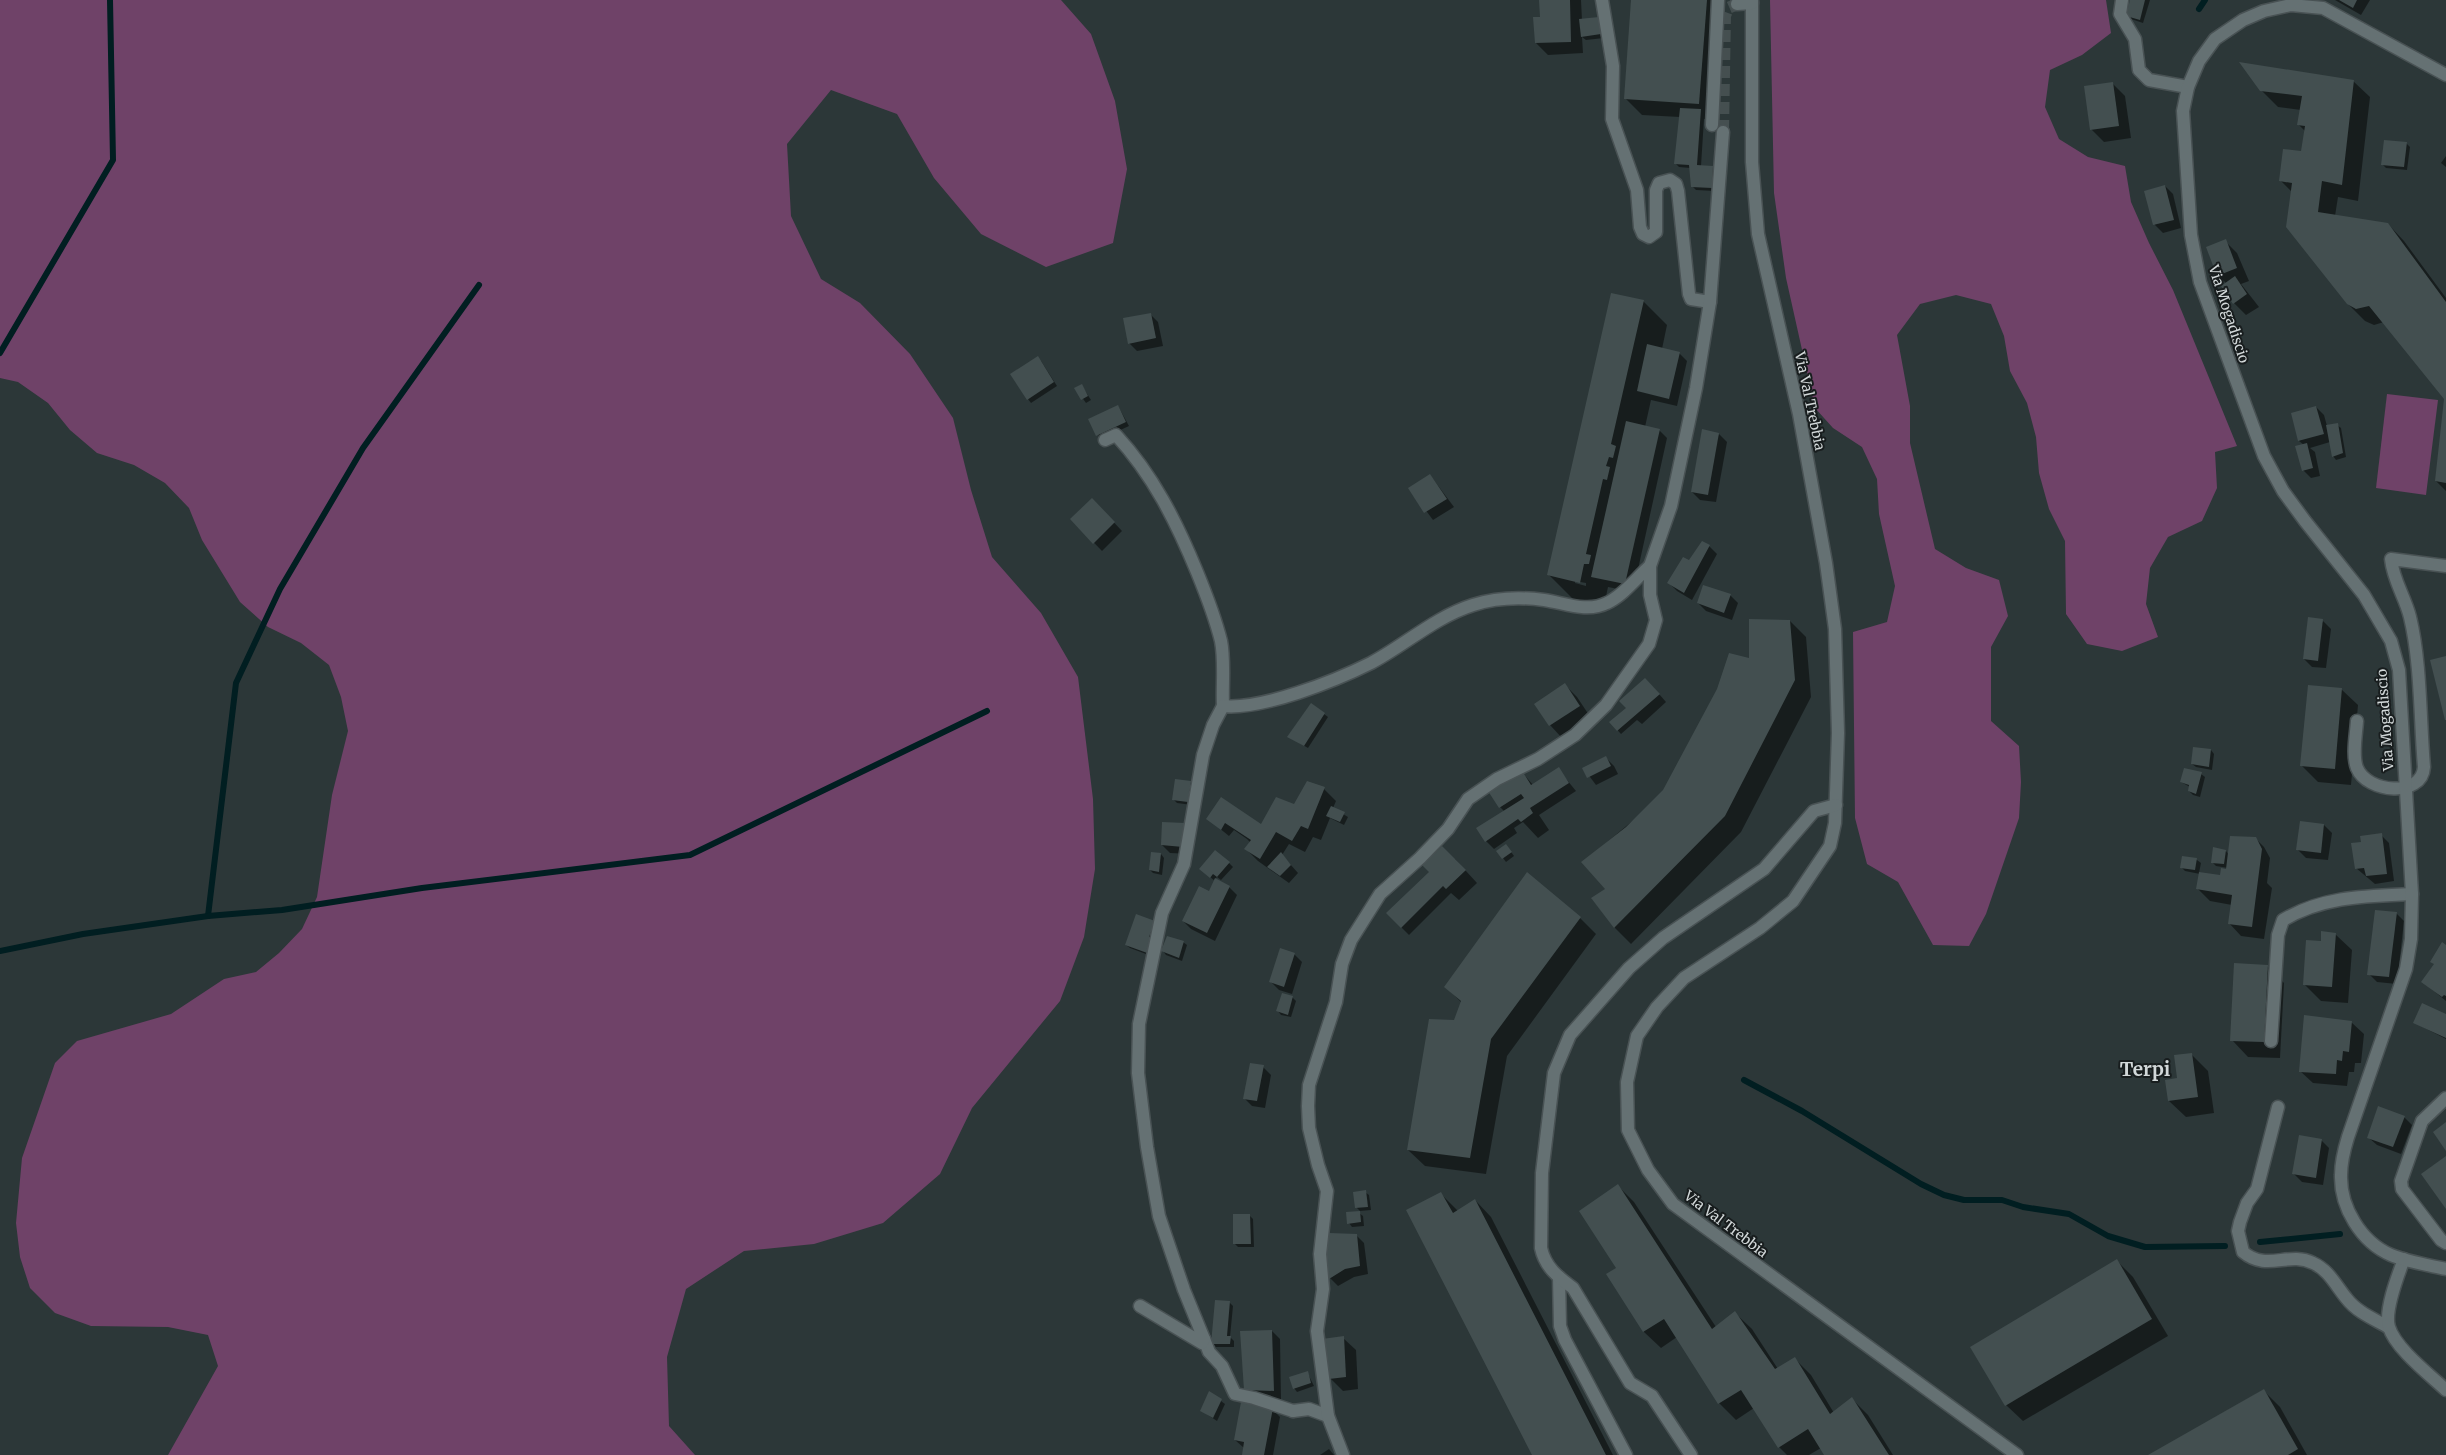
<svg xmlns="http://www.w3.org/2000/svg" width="2446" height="1455" viewBox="0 0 2446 1455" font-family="Merriweather,serif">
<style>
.green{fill:#6f4268}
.shadow{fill:#0007;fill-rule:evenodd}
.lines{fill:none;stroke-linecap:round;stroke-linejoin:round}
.stream{stroke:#011e21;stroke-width:6}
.building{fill:#434f50}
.minor-tunnel{stroke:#454f50;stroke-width:12;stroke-dasharray:12 6;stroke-linecap:butt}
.pedestrian-casing{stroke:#495254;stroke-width:15}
.minor-casing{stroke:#495254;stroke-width:15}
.tertiary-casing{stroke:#495254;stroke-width:15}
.pedestrian{stroke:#657173;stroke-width:12}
.minor{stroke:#657173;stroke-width:12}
.tertiary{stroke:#657173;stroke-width:12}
.labels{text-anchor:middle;stroke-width:4;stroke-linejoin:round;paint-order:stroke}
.street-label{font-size:14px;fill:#d2d8d9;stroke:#181d1e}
.district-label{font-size:19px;font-weight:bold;fill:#d2d8d9;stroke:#181d1e}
</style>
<rect width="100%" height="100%" fill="#2c3738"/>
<g class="green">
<path d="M0 0H1061L1091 34 1115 101 1127 169 1113 243 1046 267 981 234 934 178 897 114 831 90 787 144 791 216 821 279 860 303 910 354 953 418 971 490 992 557 1041 613 1078 677 1093 799 1095 869 1084 937 1060 1001 972 1108 940 1174 883 1223 814 1244 744 1251 686 1289 667 1357 669 1426 695 1455H168L218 1366 208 1335 168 1327 91 1326 55 1313 30 1288 20 1257 16 1223 22 1158 55 1063 77 1041 171 1014 224 979 256 972 279 953 302 929 317 897 332 795 348 731 341 697 329 665 301 643 268 627 240 602 202 540 189 508 165 483 134 465 97 453 70 430 48 403 18 382 0 378Z"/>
<path d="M1770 0H2106L2111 33 2082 55 2050 70 2045 107 2059 139 2088 157 2125 166 2131 202 2149 243 2173 290 2237 446 2215 452 2217 488 2202 521 2168 537 2150 568 2146 604 2158 637 2122 651 2087 644 2066 614 2065 541 2049 509 2039 473 2036 437 2027 403 2010 371 2004 336 1991 304 1956 295 1920 304 1897 335 1910 406V443L1935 549 1966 568 1999 580 2008 616 1991 647V721L2019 746 2021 782 2019 818 1986 914 1969 946 1933 945 1898 882 1867 864 1855 818 1853 632 1887 622 1895 586 1879 514 1877 479 1862 447 1833 428 1815 408 1786 278 1774 193Z"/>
<path d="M2387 394 2438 400 2426 495 2376 488Z"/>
</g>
<g class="shadow">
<path d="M1541 0H1581L1582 20 1598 18 1604 38 1586 40 1582 37 1583 53 1548 55 1536 43 1541 18Z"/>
<path d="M1632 0H1723L1715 120 1704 119 1701 166 1712 167 1716 171 1715 191 1696 190 1692 186 1690 168 1679 167 1675 163 1680 117 1642 115 1625 98Z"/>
<path d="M2131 0H2150L2143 23 2131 19 2127 16Z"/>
<path d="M2335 0H2370L2361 15Z"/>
<path d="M2353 81 2370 97 2358 201 2338 197 2335 216 2388 224 2404 241 2446 298V491L2436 481 2446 398 2384 322 2374 325 2365 321 2348 304 2292 192 2281 181 2303 152 2305 131 2299 125 2301 110 2278 107 2261 90Z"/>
<path d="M2113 84 2125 96 2131 138 2104 142 2091 129Z"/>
<path d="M2406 143 2410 147 2407 170 2386 168 2382 164Z"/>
<path d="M2446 156V167L2441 163Z"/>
<path d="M2165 186 2173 194 2181 228 2163 233 2155 225Z"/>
<path d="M2225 241 2237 253 2249 281 2241 284 2259 307 2246 315 2234 303 2226 283 2219 276 2208 247Z"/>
<path d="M1643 301 1667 325 1662 349 1679 353 1687 361 1677 406 1651 400 1645 427 1659 430 1667 438 1633 592 1608 587 1604 606 1573 599 1549 575ZM1575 581 1586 583V586L1575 583Z"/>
<path d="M1150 314 1158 322 1163 346 1137 351 1129 343Z"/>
<path d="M1041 361 1057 386 1031 403 1028 399Z"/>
<path d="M1082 386 1091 400 1086 403 1076 389Z"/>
<path d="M1118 406 1129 426 1101 439 1089 419Z"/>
<path d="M2316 407 2324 415 2327 426 2337 425 2341 428 2346 457 2336 460 2333 456 2330 442 2310 448 2315 452 2320 476 2311 478 2303 470 2304 445 2299 441Z"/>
<path d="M1719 434 1727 442 1716 502 1700 500 1692 492Z"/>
<path d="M1430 475 1454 507 1433 520 1410 489Z"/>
<path d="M1092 499 1122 531 1102 551 1071 519Z"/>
<path d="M1709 546 1717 554 1692 600 1677 591 1669 583 1689 562Z"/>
<path d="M1730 595 1738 603 1732 620 1706 611 1698 603Z"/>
<path d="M1790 621 1806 637 1811 697 1741 832 1631 944 1615 928 1592 899 1606 889 1583 862 1654 803 1664 791 1750 660Z"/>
<path d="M2323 621 2331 629 2326 668 2312 667 2304 659Z"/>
<path d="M1565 685 1577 697 1591 718 1562 738 1550 725 1536 704Z"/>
<path d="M1653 687 1666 702 1642 724 1637 720 1621 734 1611 723Z"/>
<path d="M2341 689 2358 705 2351 785 2318 782 2302 766Z"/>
<path d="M1324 714 1328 717 1308 748 1289 737Z"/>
<path d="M2211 750 2214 754 2212 770 2196 767 2192 764Z"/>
<path d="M1606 758 1614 766 1618 774 1596 785 1584 769Z"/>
<path d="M1558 769 1576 791 1539 815 1549 830 1538 838 1523 822 1514 828 1517 833 1494 849 1486 841 1504 811 1500 807 1521 771 1533 785Z"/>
<path d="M2201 774 2205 777 2200 797 2193 795 2189 791 2190 787 2181 782Z"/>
<path d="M1191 782 1194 786 1192 805 1177 803 1173 799Z"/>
<path d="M1324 789 1336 801 1333 808 1348 817 1344 825 1330 818 1321 840 1313 837 1305 852 1289 844 1282 855 1298 873 1289 883 1258 861 1246 849 1250 842 1247 839 1234 830 1229 836 1208 819 1262 826Z"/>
<path d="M1163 823 1191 854 1170 853 1162 845Z"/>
<path d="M2324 825 2332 833 2328 860 2306 858 2298 850Z"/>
<path d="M2381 835 2389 843 2394 881 2375 884 2356 868 2362 843Z"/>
<path d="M2256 839 2264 847 2270 858 2267 883 2272 888 2264 939 2241 936 2229 923 2232 905 2210 901 2198 889 2200 874 2185 871 2181 867 2183 857 2197 860 2201 863 2199 873 2221 876 2228 868 2216 866 2212 862 2226 851 2229 855Z"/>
<path d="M1509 849 1514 856 1506 862 1503 858Z"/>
<path d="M1161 854 1164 858 1162 875 1153 873 1150 870Z"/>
<path d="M1455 859 1477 883 1459 900 1451 893 1409 935 1387 913Z"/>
<path d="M1229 863 1233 867 1221 880 1217 877 1214 880 1229 887 1237 895 1215 941 1191 929 1183 921 1210 893 1215 881 1204 872Z"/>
<path d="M2396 913 2404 921 2397 984 2377 982 2369 974Z"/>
<path d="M1580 918 1596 934 1507 1056 1486 1174 1425 1166 1408 1150 1462 1003 1446 987Z"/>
<path d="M1155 923 1154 957 1130 948 1126 945Z"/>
<path d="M2335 934 2352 950 2348 1003 2321 1001 2304 984 2322 943Z"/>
<path d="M1183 942 1187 945 1182 961 1166 955 1163 951Z"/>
<path d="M2446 947V1001L2423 982Z"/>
<path d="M1294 954 1302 962 1292 994 1279 990 1271 982Z"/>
<path d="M2267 966 2284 983 2280 1058 2248 1057 2232 1040Z"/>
<path d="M1292 997 1296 1001 1291 1017 1281 1015 1278 1011Z"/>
<path d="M2446 1016V1039L2415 1023Z"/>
<path d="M2351 1022 2364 1034 2361 1063H2355L2354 1072H2349L2347 1086 2313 1083 2300 1071Z"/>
<path d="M2191 1054 2208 1071 2214 1113 2186 1117 2169 1101Z"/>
<path d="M1263 1067 1271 1075 1265 1108 1252 1106 1244 1098Z"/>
<path d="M2404 1117 2412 1125 2401 1154 2377 1145 2369 1138Z"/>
<path d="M2321 1140 2329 1148 2323 1185 2302 1182 2294 1174Z"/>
<path d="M1618 1186 1634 1202 1716 1327 1735 1313 1752 1329 1778 1369 1795 1359 1811 1375 1834 1413 1852 1399 1868 1415 1893 1455H1826L1821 1448 1809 1455H1787L1779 1447 1754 1408 1736 1420 1719 1403 1677 1337 1661 1348 1644 1332 1608 1275 1618 1268Z"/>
<path d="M1365 1192 1369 1195 1371 1210 1360 1211 1357 1208Z"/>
<path d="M1441 1194 1458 1211 1475 1200 1491 1217 1613 1455H1534Z"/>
<path d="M1359 1213 1363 1216 1364 1226 1352 1227 1349 1223Z"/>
<path d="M1249 1215 1253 1219 1254 1247H1238L1234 1243Z"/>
<path d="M1356 1235 1364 1243 1368 1274 1354 1277 1338 1286 1330 1278Z"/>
<path d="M2117 1261 2133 1277 2168 1336 2023 1421 2006 1405Z"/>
<path d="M1229 1302 1233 1306 1230 1337 1234 1341V1347H1216L1212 1343Z"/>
<path d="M1272 1331 1280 1339 1281 1399 1253 1398 1245 1390Z"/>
<path d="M1343 1338 1356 1350 1358 1389 1343 1391 1330 1378Z"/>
<path d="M1307 1372 1314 1386 1297 1392 1294 1388Z"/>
<path d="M2263 1390 2280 1407 2307 1455H2151Z"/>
<path d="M1210 1393 1225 1404 1217 1421 1202 1411Z"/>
<path d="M1272 1409 1280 1417 1273 1455H1243L1244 1448 1235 1440Z"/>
<path d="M1329 1449 1334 1455H1320Z"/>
</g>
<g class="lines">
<g class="stream">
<path d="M2199 9 2205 0"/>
<path d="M0 353 113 160 110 0"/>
<path d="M208 916 236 683 280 589 363 448 479 285"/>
<path d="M0 951 83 934 208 916 282 910 422 888 690 855 987 711"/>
<path d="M1744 1080 1802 1111 1921 1184 1944 1195 1964 1200H2002L2023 1207 2069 1214 2108 1236 2145 1247 2225 1246"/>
<path d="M2260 1242 2340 1234"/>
</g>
</g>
<g class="building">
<path d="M1539 0H1570L1571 42 1535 43 1533 17H1540Z"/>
<path d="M1631 0H1707L1699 104 1624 99Z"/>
<path d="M2130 0H2145L2140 20 2126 16Z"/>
<path d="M2339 0H2357L2353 8Z"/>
<path d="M1599 17 1601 34 1581 37 1579 19Z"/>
<path d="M2239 62 2354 80 2342 185 2322 181 2318 212 2388 223 2446 302V483L2435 481 2444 399 2369 306 2356 309 2347 304 2286 227 2292 183 2279 181 2283 149 2301 151 2305 126 2297 125 2302 96 2260 91Z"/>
<path d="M2113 82 2119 126 2090 130 2084 86Z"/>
<path d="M1680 108 1701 109 1697 165 1713 166 1712 188 1691 187 1689 165 1674 164Z"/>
<path d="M2384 140 2407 142 2404 167 2381 165Z"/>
<path d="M2165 185 2174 220 2153 225 2144 191Z"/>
<path d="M2226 239 2237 268 2217 276 2206 247Z"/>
<path d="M2235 276 2247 294 2233 304 2221 286Z"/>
<path d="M1611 293 1644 300 1611 444 1616 446 1613 458 1609 457 1606 466 1610 467 1607 480 1603 479 1586 554 1591 555 1589 564H1584L1580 583 1547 575Z"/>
<path d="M1151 313 1156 338 1128 344 1123 318Z"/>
<path d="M1647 344 1680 352 1669 399 1637 391Z"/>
<path d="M1038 356 1054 382 1027 400 1010 374Z"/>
<path d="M1082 384 1088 396 1081 400 1074 388Z"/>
<path d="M1118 405 1126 422 1096 436 1088 419Z"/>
<path d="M2316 406 2324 434 2298 441 2291 413Z"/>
<path d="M1626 421 1660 429 1625 584 1591 577Z"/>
<path d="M2338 423 2343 453 2332 457 2326 425Z"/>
<path d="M1702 429 1719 433 1708 495 1691 492Z"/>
<path d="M2307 443 2313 468 2302 471 2295 446Z"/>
<path d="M1430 474 1447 499 1424 513 1408 488Z"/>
<path d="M1092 498 1115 522 1093 544 1070 519Z"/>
<path d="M1702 541 1710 545 1684 593 1667 583 1683 557 1689 560Z"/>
<path d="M1703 585 1731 594 1724 613 1697 603Z"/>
<path d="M2308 617 2323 619 2318 661 2303 659Z"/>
<path d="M1749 619 1790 620 1795 680 1725 816 1614 928 1591 898 1605 889 1581 862 1626 827 1663 790 1717 689 1729 653 1749 658Z"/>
<path d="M2446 656V720H2445L2430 660Z"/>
<path d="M1645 678 1660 694 1617 731 1609 722 1626 708 1619 701Z"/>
<path d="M1565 683 1580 706 1549 726 1534 704Z"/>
<path d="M2308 685 2342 688 2335 769 2300 766Z"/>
<path d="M1311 703 1325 713 1304 746 1287 737Z"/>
<path d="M2193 747 2211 749 2209 767 2191 764Z"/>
<path d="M1606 756 1611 766 1587 778 1582 768Z"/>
<path d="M1559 767 1569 783 1530 808 1533 813 1521 822 1518 819 1485 842 1476 828 1524 798 1521 794 1499 808 1488 791 1521 769 1531 785Z"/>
<path d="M2184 768 2202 772 2196 794 2188 791 2189 785 2180 782Z"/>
<path d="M1175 779 1191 781 1188 802 1172 800Z"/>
<path d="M1307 781 1325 787 1308 829 1301 826 1292 841 1276 832 1260 859 1244 849 1251 840 1225 823 1221 830 1206 819 1221 797 1261 824 1276 797 1294 804Z"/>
<path d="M1331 806 1345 812 1340 822 1326 816Z"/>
<path d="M2300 821 2324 824 2321 853 2296 850Z"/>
<path d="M1162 822 1185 823 1183 847 1161 845Z"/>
<path d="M2382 833 2387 874 2366 876 2364 868 2355 869 2351 843 2361 842 2360 836Z"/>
<path d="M2230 836 2256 837 2262 849 2252 927 2228 924 2232 895 2196 889 2199 872 2220 875 2221 868 2226 869Z"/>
<path d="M1506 844 1512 852 1502 859 1496 851Z"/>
<path d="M1442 846 1466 870 1446 889 1443 886 1401 928 1386 913 1429 872 1422 865Z"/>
<path d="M2213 847 2226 850 2224 864 2211 863Z"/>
<path d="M1215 850 1230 862 1217 877 1213 874 1210 878 1199 869Z"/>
<path d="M1151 852 1161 853 1159 872 1149 870Z"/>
<path d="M1281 852 1291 865 1280 876 1267 867Z"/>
<path d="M2182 856 2197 858 2195 870 2180 868Z"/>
<path d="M1527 872 1581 917 1491 1039 1470 1158 1407 1150 1429 1019 1454 1020 1461 1001 1444 987Z"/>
<path d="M1215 878 1230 886 1207 933 1182 921 1199 886 1209 891Z"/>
<path d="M2375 910 2397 912 2389 977 2367 975Z"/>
<path d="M1136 914 1155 921 1149 937 1155 939 1150 954 1125 945Z"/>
<path d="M2321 931 2336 933 2332 987 2303 985 2306 940 2321 941Z"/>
<path d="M1167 936 1184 941 1179 958 1161 951Z"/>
<path d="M2442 942 2446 945V996L2444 995 2442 997 2421 982 2434 964 2430 962Z"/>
<path d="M1280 948 1295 953 1284 987 1269 982Z"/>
<path d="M2234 963 2268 965 2264 1042 2230 1041Z"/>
<path d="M1282 993 1293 996 1288 1015 1276 1011Z"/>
<path d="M2422 1003 2446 1014V1038L2413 1023Z"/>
<path d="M2304 1015 2352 1021 2349 1052 2343 1051 2342 1061 2337 1060 2336 1074 2299 1072Z"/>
<path d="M2192 1053 2198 1097 2168 1101 2165 1080 2177 1078 2174 1055Z"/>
<path d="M1250 1063 1264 1065 1257 1101 1243 1099Z"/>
<path d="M2378 1106 2405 1116 2393 1147 2367 1138Z"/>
<path d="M2446 1122V1151L2433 1132Z"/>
<path d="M2299 1135 2322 1139 2316 1178 2292 1174Z"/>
<path d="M2446 1156V1209L2421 1174Z"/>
<path d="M1618 1184 1712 1329 1735 1311 1775 1369 1795 1357 1830 1414 1852 1397 1889 1455H1824L1808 1429 1778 1448 1741 1390 1718 1404 1664 1319 1643 1332 1606 1274 1616 1268 1579 1211Z"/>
<path d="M1366 1190 1368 1207 1355 1208 1353 1192Z"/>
<path d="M1441 1192 1453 1213 1475 1199 1606 1455H1532L1406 1210Z"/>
<path d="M1360 1211 1361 1222 1347 1224 1346 1212Z"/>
<path d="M1233 1214H1250L1251 1244H1233Z"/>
<path d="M1329 1233 1357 1234 1360 1266 1345 1269 1329 1279 1325 1253Z"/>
<path d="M2117 1259 2152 1319 2005 1406 1970 1347Z"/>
<path d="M1215 1300 1230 1301 1227 1336H1231L1230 1344H1211Z"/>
<path d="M1272 1330 1274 1391 1244 1390 1240 1331Z"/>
<path d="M1344 1336 1346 1377 1329 1379 1322 1339Z"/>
<path d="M1308 1371 1311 1383 1293 1389 1289 1377Z"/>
<path d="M2264 1389 2298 1449 2288 1455H2148Z"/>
<path d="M1209 1391 1222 1399 1213 1418 1200 1411Z"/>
<path d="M1241 1402 1273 1408 1264 1455H1242L1244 1442 1234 1440Z"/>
</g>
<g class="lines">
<path class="minor-tunnel" d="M1723 132 1725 16 1728 8 1737 4"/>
<g class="pedestrian-casing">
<g id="pedestrian">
<path d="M2122 0 2120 14 2135 39 2139 70 2149 80 2188 87"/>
<path d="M1204 1339 1209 1352 1222 1366 1235 1394 1254 1398 1293 1411"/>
</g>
</g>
<g class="minor-casing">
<g id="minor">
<path d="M1602 0 1613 66 1612 119 1637 190 1640 227 1643 234 1649 237 1656 232V190L1659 183 1670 180 1676 184 1678 191 1689 294 1691 299 1710 302"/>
<path d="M1752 0V162L1758 234 1799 414 1826 563 1835 629 1838 733 1835 823 1830 846 1793 901 1760 928 1684 978 1657 1007 1637 1036 1627 1082 1628 1130 1648 1170 1673 1204 2017 1455"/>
<path d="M1737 4 1752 3"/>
<path d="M1712 125 1718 0"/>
<path d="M1105 440 1116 435C1153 475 1176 521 1197 572 1206 594 1215 617 1221 641 1225 661 1222 685 1223 706"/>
<path d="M2357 721C2356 736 2352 755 2357 768 2367 793 2422 798 2424 767 2420 721 2421 662 2410 617 2405 597 2393 580 2391 559L2446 566"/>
<path d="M2271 1041 2278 935 2283 920C2323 896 2367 896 2412 894"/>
<path d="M2446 1098 2422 1121 2401 1181 2402 1189 2441 1240 2446 1243"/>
<path d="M2278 1107 2257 1189 2247 1203 2240 1222 2238 1231 2243 1252C2267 1272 2288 1251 2313 1263 2329 1270 2336 1286 2347 1299 2357 1312 2374 1319 2388 1327"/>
<path d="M2404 1259C2398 1275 2384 1311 2389 1327 2395 1348 2430 1375 2446 1390"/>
<path d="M1559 1277 1560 1326 1565 1340 1626 1455"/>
<path d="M1140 1306 1202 1343 1204 1339 1184 1290 1159 1216 1147 1147 1138 1073 1139 1024 1162 913 1184 864 1203 755 1213 725 1223 706C1262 710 1335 681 1371 663 1405 645 1435 617 1473 605 1495 598 1521 597 1544 600 1565 603 1587 613 1607 603 1624 595 1636 578 1650 566"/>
<path d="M1293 1411 1309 1409 1328 1416"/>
<path d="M1343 1455 1328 1416 1317 1331 1323 1289 1320 1254 1327 1191 1318 1165 1309 1128 1308 1106 1309 1085 1336 1002 1342 964 1351 940 1380 894 1420 858 1448 829 1468 799 1497 779 1538 759 1575 735 1606 705 1649 644 1656 620 1650 595V566L1671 506 1696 388 1710 302 1723 132"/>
<path d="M1691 1455 1652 1396 1630 1383 1573 1288C1558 1277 1545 1267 1541 1248L1542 1173 1554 1073 1570 1035 1629 968 1663 938 1764 869 1814 811 1836 805"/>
</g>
</g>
<g class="tertiary-casing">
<path id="tertiary" d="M2446 75 2323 8 2291 5 2264 11 2243 20 2215 39 2199 61 2188 87 2183 111 2191 235 2200 282 2264 456 2283 491 2305 521 2364 595 2391 641 2399 670 2412 894 2411 939 2406 969 2348 1137C2344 1150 2341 1162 2341 1175 2340 1207 2361 1242 2391 1255 2408 1262 2428 1265 2446 1269"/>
</g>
<use href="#pedestrian" class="pedestrian"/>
<use href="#minor" class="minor"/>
<use href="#tertiary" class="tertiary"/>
</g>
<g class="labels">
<g class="street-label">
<text transform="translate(2229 314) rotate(72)" y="5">Via Mogadiscio</text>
<text transform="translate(1810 401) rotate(78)" y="5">Via Val Trebbia</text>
<text transform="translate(2385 720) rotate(-94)" y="5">Via Mogadiscio</text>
<text transform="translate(1726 1224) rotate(37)" y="5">Via Val Trebbia</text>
</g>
<g class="district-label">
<text x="2145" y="1076">Terpi</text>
</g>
</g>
</svg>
